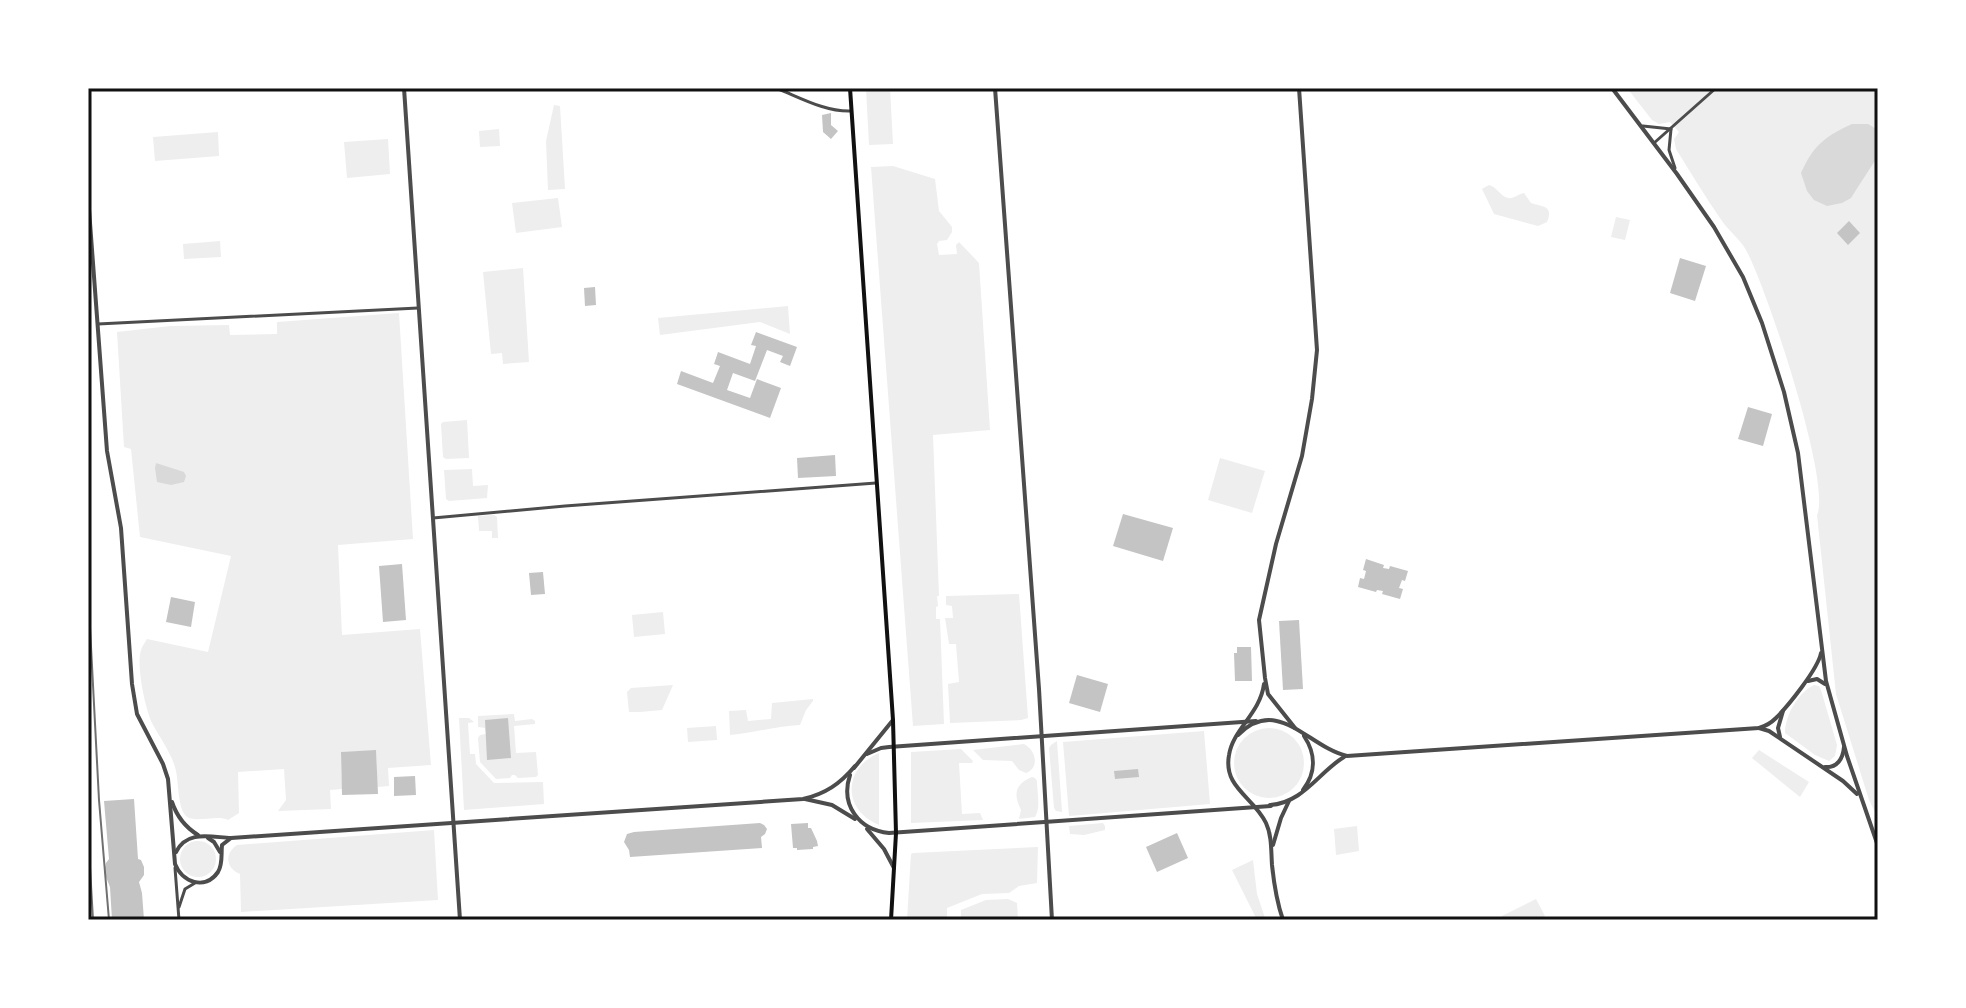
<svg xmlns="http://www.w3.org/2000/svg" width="1966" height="1008" viewBox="0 0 1966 1008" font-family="Manrope,sans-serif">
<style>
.green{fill:#eee}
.water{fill:#d9d9d9}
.building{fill:#c4c4c4}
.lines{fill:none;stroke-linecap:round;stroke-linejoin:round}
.minor{stroke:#4c4c4c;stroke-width:3}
.tertiary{stroke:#4c4c4c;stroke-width:4}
.secondary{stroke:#111;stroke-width:4}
.rail{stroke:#707070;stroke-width:2}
.neatline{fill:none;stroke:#111;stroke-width:3}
</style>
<rect width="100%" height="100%" fill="#fff"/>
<g class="green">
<path d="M866 88H890L893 144 869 145Z"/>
<path d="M1627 88H1878V818L1869 800 1836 694 1817 515C1832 483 1766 286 1746 250 1740 239 1729 231 1722 221 1706 198 1691 173 1676 149L1674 139 1679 132 1670 122 1659 124 1652 120Z"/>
<path d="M554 105 560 106 565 189 548 190 546 141Z"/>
<path d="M499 129 500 146 480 147 479 131Z"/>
<path d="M218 132 219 156 155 161 153 137Z"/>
<path d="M388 139 390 174 347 178 344 142Z"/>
<path d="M893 166 935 179 939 211 952 227V232L947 240 939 241 937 244 939 255 957 254 956 245 959 242 979 263 990 430 933 435 939 596H937L938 606 936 607V619H940L944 724 913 726 871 167Z"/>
<path d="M1489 185C1497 187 1500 196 1508 198 1514 199 1518 194 1524 193L1531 203C1542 207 1554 205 1547 222L1538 226 1494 214 1482 189Z"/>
<path d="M558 198 562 227 516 233 512 203Z"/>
<path d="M1616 217 1630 220 1625 240 1611 237Z"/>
<path d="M220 241 221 257 184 259 183 244Z"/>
<path d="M523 268 529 362 503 364 502 353 491 354 483 272Z"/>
<path d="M788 306 790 334 760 322 660 335 658 318Z"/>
<path d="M399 313 413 539 338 545 342 635 420 629 431 765 388 768 389 786 377 787 376 751 341 752 342 789 330 790 331 809 278 811 286 800 284 769 238 772 239 813 228 820C217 814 194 824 186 816 177 807 179 779 175 767 170 751 160 738 152 723 145 708 136 665 141 650 142 646 145 643 147 639L208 652 231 556 140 537 131 449 124 447 117 332 170 326 229 325 230 335 277 334V322Z"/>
<path d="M467 420 469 458 446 459 443 457 441 424 443 422Z"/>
<path d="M1220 458 1265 471 1252 513 1208 500Z"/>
<path d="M472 469 473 486 488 485 487 498 449 501 446 499 444 470Z"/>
<path d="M494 515 497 517 498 538H492V531H479L478 516Z"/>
<path d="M1019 594 1028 718 1021 720 950 723 948 684 959 682 956 644H949L945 618H953L952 606 946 605V596Z"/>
<path d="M663 612 665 634 634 637 632 615Z"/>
<path d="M673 685 662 710 640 712H629L627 692 631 688Z"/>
<path d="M1814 685 1819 686 1821 690 1837 745 1835 756 1829 761 1815 755 1785 733C1785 715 1798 693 1814 685Z"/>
<path d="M813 699V701L806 710 800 725C776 726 754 733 730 735L729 711 746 710 748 721 771 719 772 703Z"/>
<path d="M514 714 515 721 532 719 535 721V724L514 726 516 753 536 752 538 775 536 777 518 778 515 775H512L510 778 496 779 480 762 478 738 480 735 486 734 485 728 478 727V716Z"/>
<path d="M459 718H469L474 722 468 723 470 754H475L476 764 494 783 543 782 544 804 464 810Z"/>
<path d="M716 726 717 740 688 742 687 728Z"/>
<circle cx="1269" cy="763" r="35"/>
<path d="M1204 731 1210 804 1069 816 1063 742Z"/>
<path d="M1057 741 1062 812 1056 811 1054 808 1049 748 1051 745Z"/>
<path d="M1024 744C1036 750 1040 768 1026 773L1019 770 1012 761 983 760 973 750Z"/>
<path d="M961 749 973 761 972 763H959L962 814 980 813 983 820 911 823V752Z"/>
<path d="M1759 750 1809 782 1800 797 1752 758Z"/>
<path d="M879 753V825C842 810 843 768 879 753Z"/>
<path d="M1032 777 1035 778 1037 781C1037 793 1041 807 1035 817L1019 819 1021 810C1013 794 1015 784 1032 777Z"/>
<path d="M1103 823 1105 826V830L1084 835 1070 834 1069 826Z"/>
<path d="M1357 826 1359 851 1336 855 1334 829Z"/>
<path d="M434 830 438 900 241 912 240 874C226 868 224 854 237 845Z"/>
<circle cx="198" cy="859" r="18"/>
<path d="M1038 847 1037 883 1019 886 1009 893 982 894 947 908V920H907L911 854 913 853Z"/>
<path d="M1253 860 1257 894 1265 918 1257 920 1232 870Z"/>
<path d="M1008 899 1017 903 1018 920H961V910L986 900Z"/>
<path d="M1536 899 1545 916 1537 920H1504L1502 916Z"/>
</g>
<g class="water">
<path d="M1852 124H1868L1878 130V156L1856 190 1851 198 1842 203 1827 206 1814 200 1807 191 1801 173C1813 146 1825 136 1852 124Z"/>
<path d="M156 463 184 472 186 476 184 482 171 485 157 482 155 468Z"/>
</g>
<g class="building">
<path d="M831 113V125L838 131 831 139 823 132 822 115Z"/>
<path d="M1849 221 1860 233 1848 245 1837 233Z"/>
<path d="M1680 258 1706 266 1695 301 1670 293Z"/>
<path d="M595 287 596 305 585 306 584 288Z"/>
<path d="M756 332 797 347 790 366 780 362 783 356 767 350 755 381 733 373 727 390 750 398 757 379 781 388 770 418 677 384 681 371 713 383 720 366 714 364 718 352 750 364 756 346 751 345Z"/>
<path d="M1748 407 1772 414 1763 446 1738 439Z"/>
<path d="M835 455 836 476 798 478 797 458Z"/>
<path d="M1123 514 1173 528 1163 561 1113 546Z"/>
<path d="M1366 559 1384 565 1383 568 1389 569 1390 566 1408 571 1405 581 1402 580 1399 588 1403 589 1400 599 1382 594 1383 591 1377 590 1376 592 1358 587 1360 578 1364 579 1366 571 1363 570Z"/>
<path d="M402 564 406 620 383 622 379 566Z"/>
<path d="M543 572 545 594 531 595 529 573Z"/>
<path d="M171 597 195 602 191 627 166 622Z"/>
<path d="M1299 620 1303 689 1283 690 1279 621Z"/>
<path d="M1237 647H1251L1252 681H1235L1234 653H1237Z"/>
<path d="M1077 675 1108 684 1100 712 1069 703Z"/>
<path d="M508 718 511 758 487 760 485 720Z"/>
<path d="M376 750 378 794 342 795 341 752Z"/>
<path d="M1138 769 1139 777 1115 779 1114 771Z"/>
<path d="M415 776 416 795 394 796V777Z"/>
<path d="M134 799 138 859 141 860 144 867V875L139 882 142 893 144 920H112L110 887 104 872 106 863 109 859 104 801Z"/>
<path d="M760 823 764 825 767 829 765 834 761 837 762 848 630 857 629 850 624 842 627 834 634 832Z"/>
<path d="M808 823V828H811L817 841 818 846 813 847V849L797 850V848H793L791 824Z"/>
<path d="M1177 833 1188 858 1157 872 1146 847Z"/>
</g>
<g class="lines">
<g class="minor">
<path d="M776 88C799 97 825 112 851 111"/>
<path d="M1643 126 1671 129"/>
<path d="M1671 129 1669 150 1675 168"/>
<path d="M1654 143 1716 88"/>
<path d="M98 324 418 308"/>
<path d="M433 518 565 506 876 483"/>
<path d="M175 868 179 920"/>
<path d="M179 907 185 889 195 883"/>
</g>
<g class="tertiary">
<path d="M404 88 460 920"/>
<path d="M995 88 1039 689 1052 920"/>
<path d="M1612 88 1677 174 1714 227 1743 277 1762 323 1784 392 1798 453 1826 681 1847 756 1878 846"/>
<path d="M88 196 107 451 121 528 132 684 137 714 163 764 168 779 175 864C182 882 205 891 218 872 223 864 221 854 222 845L231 838"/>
<path d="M1808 681 1817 679 1825 684"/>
<path d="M1264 684C1260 714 1233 729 1229 755 1223 788 1254 797 1266 823 1272 836 1271 851 1272 865 1274 884 1277 903 1283 920"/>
<path d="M1295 728 1268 694 1265 678 1259 620 1276 544 1302 456 1312 399 1317 350 1299 88"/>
<path d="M1759 728 1769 731 1843 781 1857 794"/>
<path d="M1238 735C1278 695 1308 747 1347 756L1759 728C1766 726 1771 723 1776 718 1788 706 1818 669 1821 653"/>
<path d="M1780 737 1778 728 1783 711"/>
<path d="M867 754 881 748 889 747 1256 721"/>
<path d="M1825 767C1837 768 1843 759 1844 747"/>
<path d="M854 768 893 720"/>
<path d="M850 775C840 805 859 830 889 833L1271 806"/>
<path d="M1303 790C1316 773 1316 754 1304 736"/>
<path d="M805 799 832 805 855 819"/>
<path d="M172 802C177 817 185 827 198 835"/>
<path d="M1270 805C1303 803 1319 772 1344 757"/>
<path d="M867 829 884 849 894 868"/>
<path d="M208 838 214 842 220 852"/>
<path d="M1273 845 1281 818 1289 801"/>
<path d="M176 852C187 830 210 837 231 838L803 799C825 794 840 784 855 766"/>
</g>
<path class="secondary" d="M850 88 893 720 896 833 891 920"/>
<g class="rail">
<path d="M88 589 99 800 109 920"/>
<path d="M88 832 93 920"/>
</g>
</g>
<rect width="1966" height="1008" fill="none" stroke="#ffffff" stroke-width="180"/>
<rect x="90" y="90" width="1786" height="828" class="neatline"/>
</svg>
